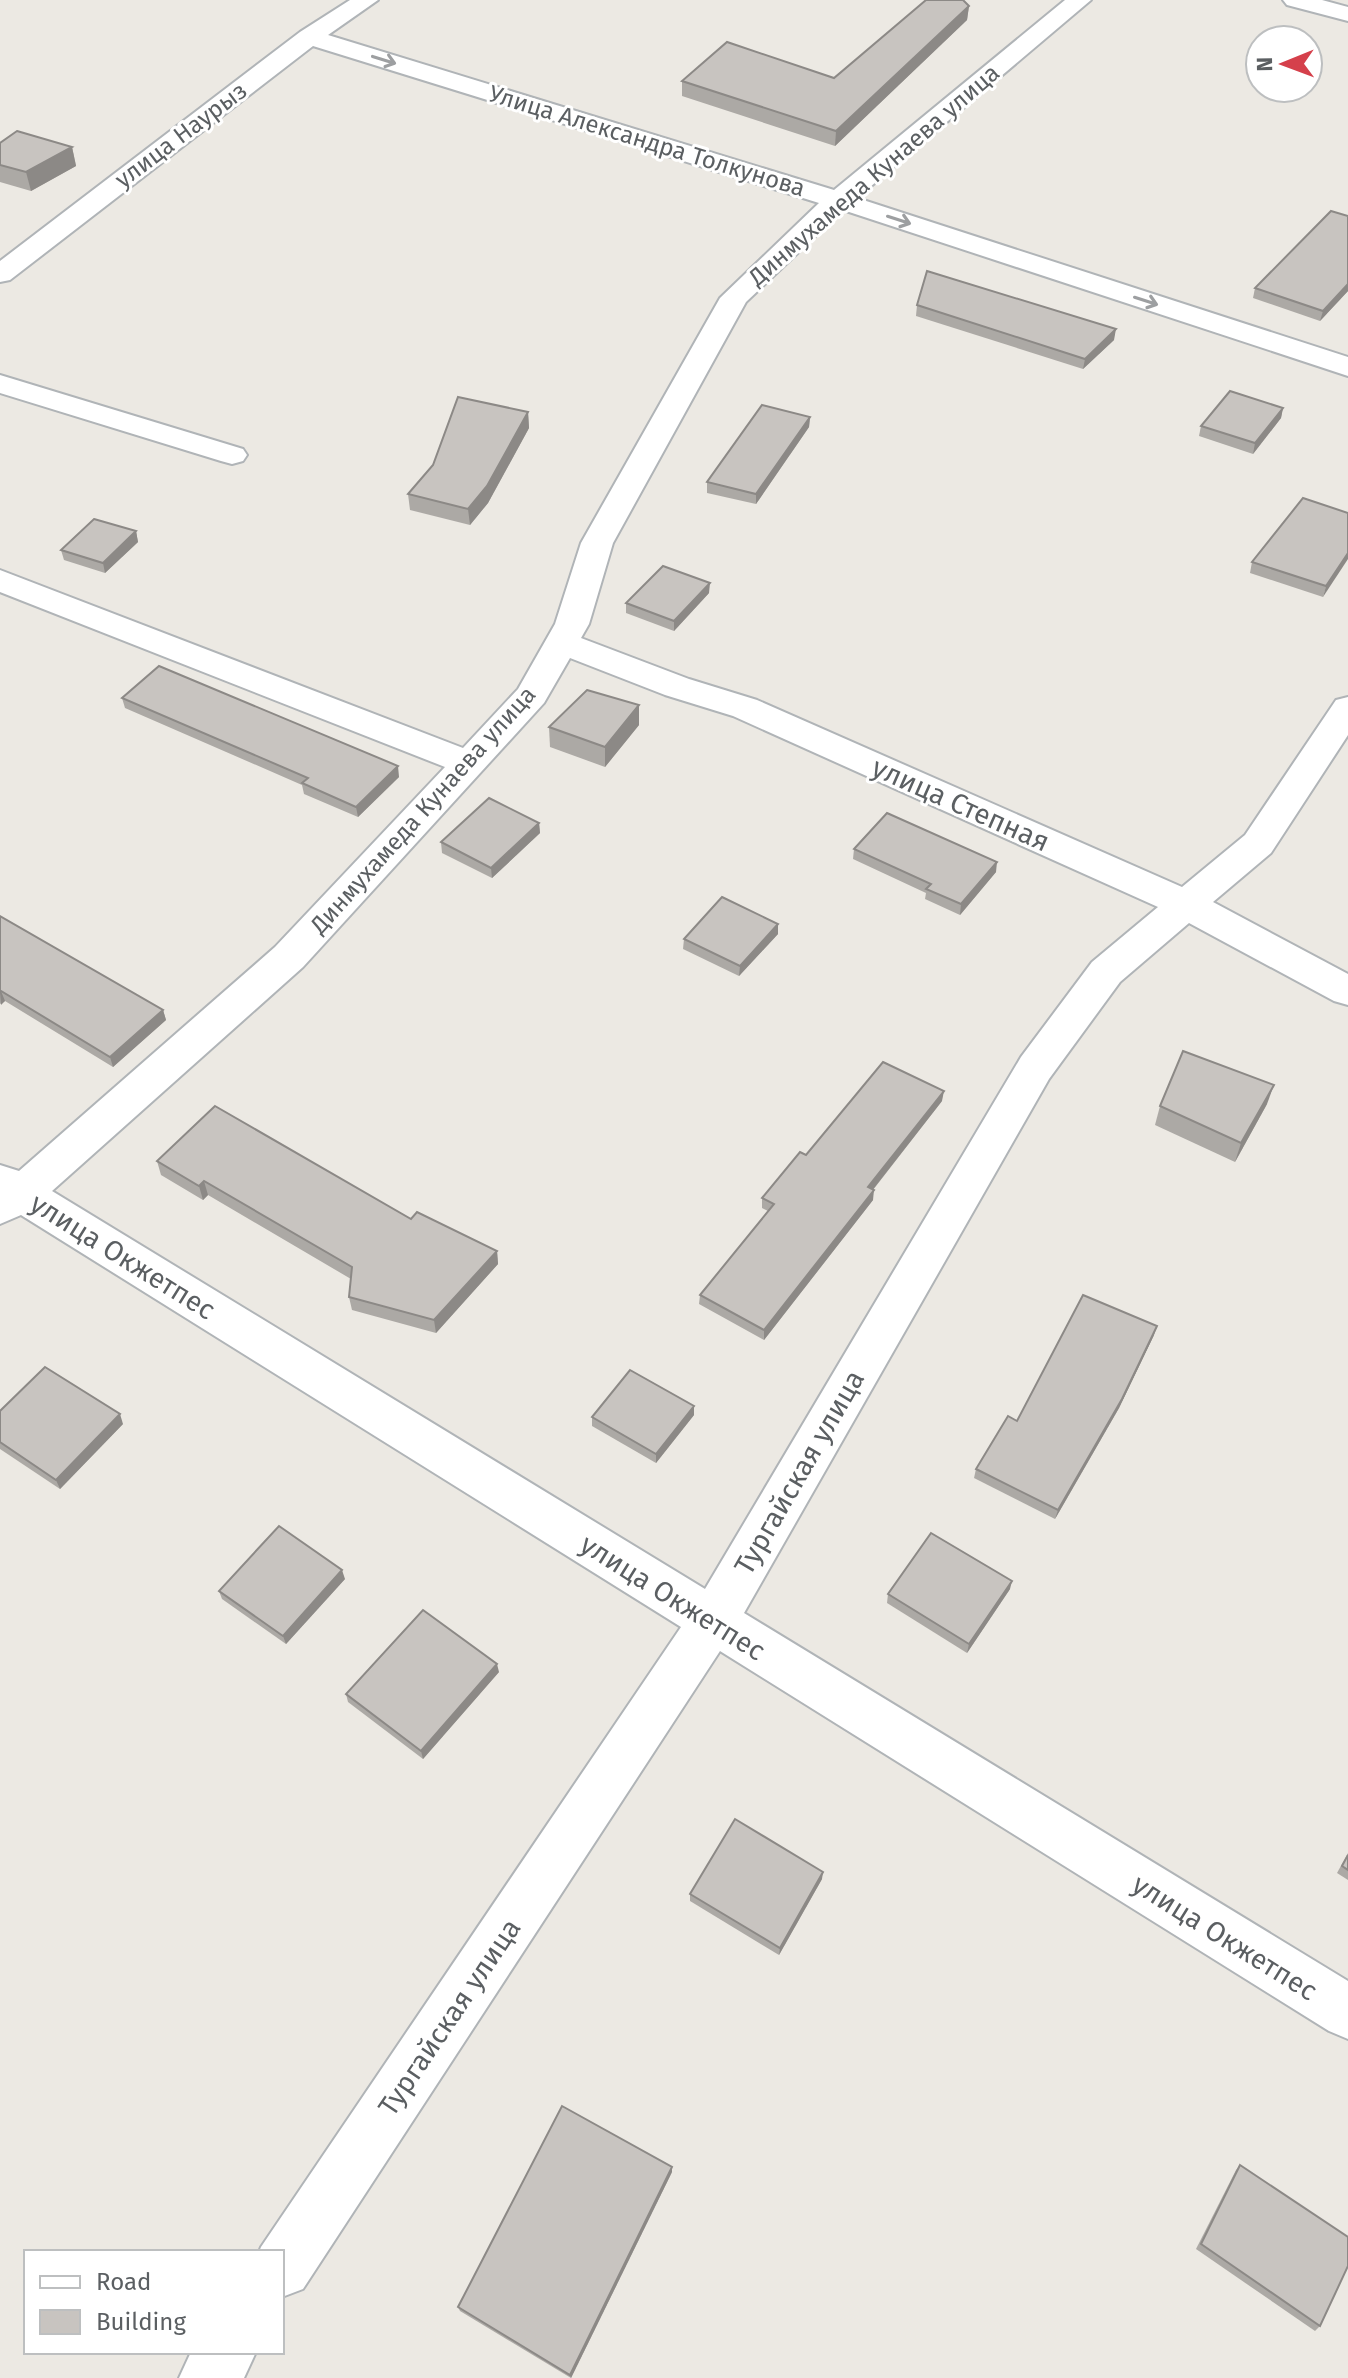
<svg xmlns="http://www.w3.org/2000/svg" width="1348" height="2378" viewBox="0 0 1348 2378" font-family="'Fira Sans',sans-serif">
<style>
.lines{fill:none;stroke-linecap:round;stroke-linejoin:round}
.street-casing{stroke:#b0b4b7;stroke-width:4}
.street{fill:#fff;fill-rule:evenodd}
.wall{fill:#aca9a5}
.shaded-wall{fill:#8c8986}
.building{fill:#c8c4c0;stroke:#8c8986;stroke-width:2}
.oneway{stroke:#9d9fa1}
.labels{text-anchor:middle;stroke-width:6;stroke-linejoin:round;paint-order:stroke}
.far-street-label{font-size:24px;fill:#5b5f62;stroke:#fff}
.street-label{font-size:28px;fill:#5b5f62;stroke:#fff}
</style>
<rect width="100%" height="100%" fill="#ece9e3"/>
<g class="lines">
<g class="street-casing">
<g id="street">
<path d="M350 0H378L328 35 834 190 1065 0H1091L857 198 1348 357V376L843 210 746 302 613 543 589 624 581 638 689 679 757 700 1182 887 1245 835 1336 700 1348 697V735L1271 853 1213 902 1348 974V1005L1334 1001 1189 923 1120 982 1049 1079 744 1613 1348 1981V2039L1329 2031 720 1651 303 2289 282 2297V2252H259L261 2247 681 1627 21 1215 0 1224V1165L19 1171 275 947 445 767 0 592V570L463 748 518 689 555 624 581 543 720 298 819 203 313 46 10 280 0 282V261L300 32ZM570 658 665 695 733 716 1158 907 1092 962 1021 1057 705 1589 52 1191 303 967 544 703Z"/>
<path d="M1283 0H1322L1348 7V21L1287 5Z"/>
<path d="M0 375 243 449 247 455 243 461 232 464 221 461 0 393Z"/>
<path d="M191 2352H256L244 2378H179Z"/>
</g>
</g>
<use href="#street" class="street"/>
</g>
<g class="wall">
<path d="M969 6 967 20 835 146 682 96V81L834 78Z"/>
<path d="M0 143 72 147 76 166 31 191 0 182Z"/>
<path d="M1348 216V291L1320 321 1253 298 1255 288Z"/>
<path d="M917 305 1114 340 1083 369 916 316Z"/>
<path d="M1283 408 1281 418 1253 454 1199 436 1201 426Z"/>
<path d="M528 412 529 428 488 503 470 525 410 510 408 494Z"/>
<path d="M810 417 809 427 756 504 707 493V482Z"/>
<path d="M1348 513 1323 597 1250 573 1252 562Z"/>
<path d="M136 531 138 542 105 573 64 560 61 550Z"/>
<path d="M709 593 674 631 626 613V603Z"/>
<path d="M122 698 399 777 358 817 304 794 302 785 125 708Z"/>
<path d="M639 725 605 767 550 747 549 727Z"/>
<path d="M539 823 540 833 492 878 442 853 441 842Z"/>
<path d="M854 849 996 872 960 915 925 899 926 893 853 859Z"/>
<path d="M0 916 163 1010 166 1020 113 1067 5 1001 0 1004Z"/>
<path d="M778 934 739 976 683 949 684 939Z"/>
<path d="M942 1101 873 1190V1200L764 1340 699 1304 700 1295 768 1211 762 1208V1198L806 1155Z"/>
<path d="M1267 1104 1235 1162 1155 1125 1160 1106Z"/>
<path d="M157 1161 411 1219 497 1251 498 1264 436 1333 352 1310 349 1297 351 1279 208 1195 203 1200 161 1175Z"/>
<path d="M1154 1335 1119 1408 1055 1519 974 1478 976 1469 1017 1421Z"/>
<path d="M0 1411 123 1424 60 1489 0 1449Z"/>
<path d="M694 1415 656 1463 592 1426V1417Z"/>
<path d="M345 1579 286 1644 222 1599 219 1591Z"/>
<path d="M1010 1589 967 1653 887 1603 888 1594Z"/>
<path d="M499 1672 423 1759 348 1702 346 1694Z"/>
<path d="M1348 1853V1880L1337 1873Z"/>
<path d="M822 1879 779 1955 690 1901V1894Z"/>
<path d="M1240 2165 1320 2326 1315 2331 1196 2249 1236 2170Z"/>
<path d="M672 2172 571 2378 460 2311 458 2307Z"/>
</g>
<g class="shaded-wall">
<path d="M969 6 967 20 835 146 836 131Z"/>
<path d="M72 147 76 166 31 191 26 172Z"/>
<path d="M1348 284V291L1320 321 1323 311Z"/>
<path d="M1116 329 1114 340 1083 369 1085 359Z"/>
<path d="M1283 408 1281 418 1253 454 1255 443Z"/>
<path d="M528 412 529 428 488 503 470 525 468 509Z"/>
<path d="M810 417 809 427 756 504V494Z"/>
<path d="M136 531 138 542 105 573 103 563Z"/>
<path d="M1348 553V559L1323 597 1326 586Z"/>
<path d="M710 583 709 593 674 631V621Z"/>
<path d="M639 705V725L605 767V747Z"/>
<path d="M398 766 399 777 358 817 356 807Z"/>
<path d="M539 823 540 833 492 878 491 868Z"/>
<path d="M997 862 996 872 960 915 961 904Z"/>
<path d="M778 924V934L739 976 740 966Z"/>
<path d="M1 991 5 1001 1 1005 0 992Z"/>
<path d="M163 1010 166 1020 113 1067 110 1057Z"/>
<path d="M1274 1085 1267 1104 1235 1162 1241 1143Z"/>
<path d="M944 1091 942 1101 867 1197 868 1187Z"/>
<path d="M204 1181 208 1195 203 1200 199 1186Z"/>
<path d="M874 1190 873 1200 764 1340V1330Z"/>
<path d="M497 1251 498 1264 436 1333 434 1320Z"/>
<path d="M1157 1326 1154 1335 1119 1408 1055 1519 1058 1510Z"/>
<path d="M694 1406V1415L656 1463V1454Z"/>
<path d="M120 1414 123 1424 60 1489 56 1480Z"/>
<path d="M342 1570 345 1579 286 1644 283 1636Z"/>
<path d="M1012 1581 1010 1589 967 1653 969 1644Z"/>
<path d="M497 1664 499 1672 423 1759 421 1751Z"/>
<path d="M823 1872 822 1879 779 1955 780 1948Z"/>
<path d="M672 2167V2172L571 2378 570 2375Z"/>
</g>
<g class="building">
<path d="M926 0H963L969 6 836 131 682 81 727 42 834 78Z"/>
<path d="M17 131 72 147 26 172 0 165V143Z"/>
<path d="M1331 211 1348 216V284L1323 311 1255 288Z"/>
<path d="M927 271 1116 329 1085 359 917 305Z"/>
<path d="M1230 391 1283 408 1255 443 1201 426Z"/>
<path d="M458 397 528 412 487 486 468 509 408 494 433 465Z"/>
<path d="M762 405 810 417 756 494 707 482Z"/>
<path d="M1303 498 1348 513V553L1326 586 1252 562Z"/>
<path d="M94 519 136 531 103 563 61 550Z"/>
<path d="M663 566 710 583 674 621 626 603Z"/>
<path d="M159 666 398 766 356 807 302 783 308 778 122 698Z"/>
<path d="M587 690 639 705 605 747 549 727Z"/>
<path d="M489 798 539 823 491 868 441 842Z"/>
<path d="M887 813 997 862 961 904 926 889 931 884 854 849Z"/>
<path d="M722 897 778 924 740 966 684 939Z"/>
<path d="M0 916 163 1010 110 1057 1 991 0 992Z"/>
<path d="M1183 1051 1274 1085 1241 1143 1160 1106Z"/>
<path d="M883 1062 944 1091 868 1187 874 1190 764 1330 700 1295 774 1204 762 1198 800 1152 806 1155Z"/>
<path d="M215 1106 411 1219 417 1212 497 1251 434 1320 349 1297 352 1267 204 1181 199 1186 157 1161Z"/>
<path d="M1083 1295 1157 1326 1122 1399 1058 1510 976 1469 1008 1416 1017 1421Z"/>
<path d="M45 1367 120 1414 56 1480 0 1442V1411Z"/>
<path d="M630 1370 694 1406 656 1454 592 1417Z"/>
<path d="M279 1526 342 1570 283 1636 219 1591Z"/>
<path d="M931 1533 1012 1581 969 1644 888 1594Z"/>
<path d="M423 1610 497 1664 421 1751 346 1694Z"/>
<path d="M735 1819 823 1872 780 1948 690 1894Z"/>
<path d="M1348 1855V1870L1342 1866Z"/>
<path d="M562 2106 672 2167 570 2375 458 2307Z"/>
<path d="M1240 2165 1348 2237V2266L1320 2326 1201 2244Z"/>
</g>
<defs><path id="oneway-shaft" d="M-6 0H5M1.5-3L5.5 0L1.5 3" fill="none" stroke-width="1.6" stroke-linecap="round" stroke-linejoin="round" transform="scale(2)"/></defs>
<g class="oneway">
<use href="#oneway-shaft" transform="translate(384 60) rotate(17)"/>
<use href="#oneway-shaft" transform="translate(899 220) rotate(18)"/>
<use href="#oneway-shaft" transform="translate(1146 301) rotate(18)"/>
</g>
<g class="labels">
<g class="far-street-label">
<text transform="translate(181 135) rotate(-37)" y="8">улица Наурыз</text>
<text transform="translate(647 141) rotate(17)" y="8">Улица Александра Толкунова</text>
<text transform="translate(874 175) rotate(-41)" y="8">Динмухамеда Кунаева улица</text>
<text transform="translate(423 810) rotate(-48)" y="8">Динмухамеда Кунаева улица</text>
</g>
<g class="street-label">
<text transform="translate(961 804) rotate(24)" y="10">улица Степная</text>
<text transform="translate(123 1256) rotate(32)" y="10">улица Окжетпес</text>
<text transform="translate(799 1472) rotate(-60)" y="10">Тургайская улица</text>
<text transform="translate(673 1597) rotate(32)" y="10">улица Окжетпес</text>
<text transform="translate(1225 1937) rotate(32)" y="10">улица Окжетпес</text>
<text transform="translate(449 2017) rotate(-56)" y="10">Тургайская улица</text>
</g>
</g>
<rect x="24" y="2250" width="260" height="104" fill="#ffffff" stroke="#bdbfc0" stroke-width="2"/>
<rect x="40" y="2276" width="40" height="12" fill="#ffffff" stroke="#bdbfc0" stroke-width="2"/>
<text x="96" y="2290" font-size="24" fill="#5b5f62">Road</text>
<rect x="40" y="2310" width="40" height="24" fill="#c8c4c0" stroke="#bdbfc0" stroke-width="2"/>
<text x="96" y="2330" font-size="24" fill="#5b5f62">Building</text>
<g transform="translate(1284 64) rotate(269)"><circle r="38" fill="#ffffff" stroke="#bdbfc0" stroke-width="2"/>
<path d="M0-6L14 30L0 20L-14 30Z" fill="#d5404b"/>
<text y="-12" font-size="22" font-weight="bold" text-anchor="middle" fill="#5b5f62">N</text>
</g>
</svg>
